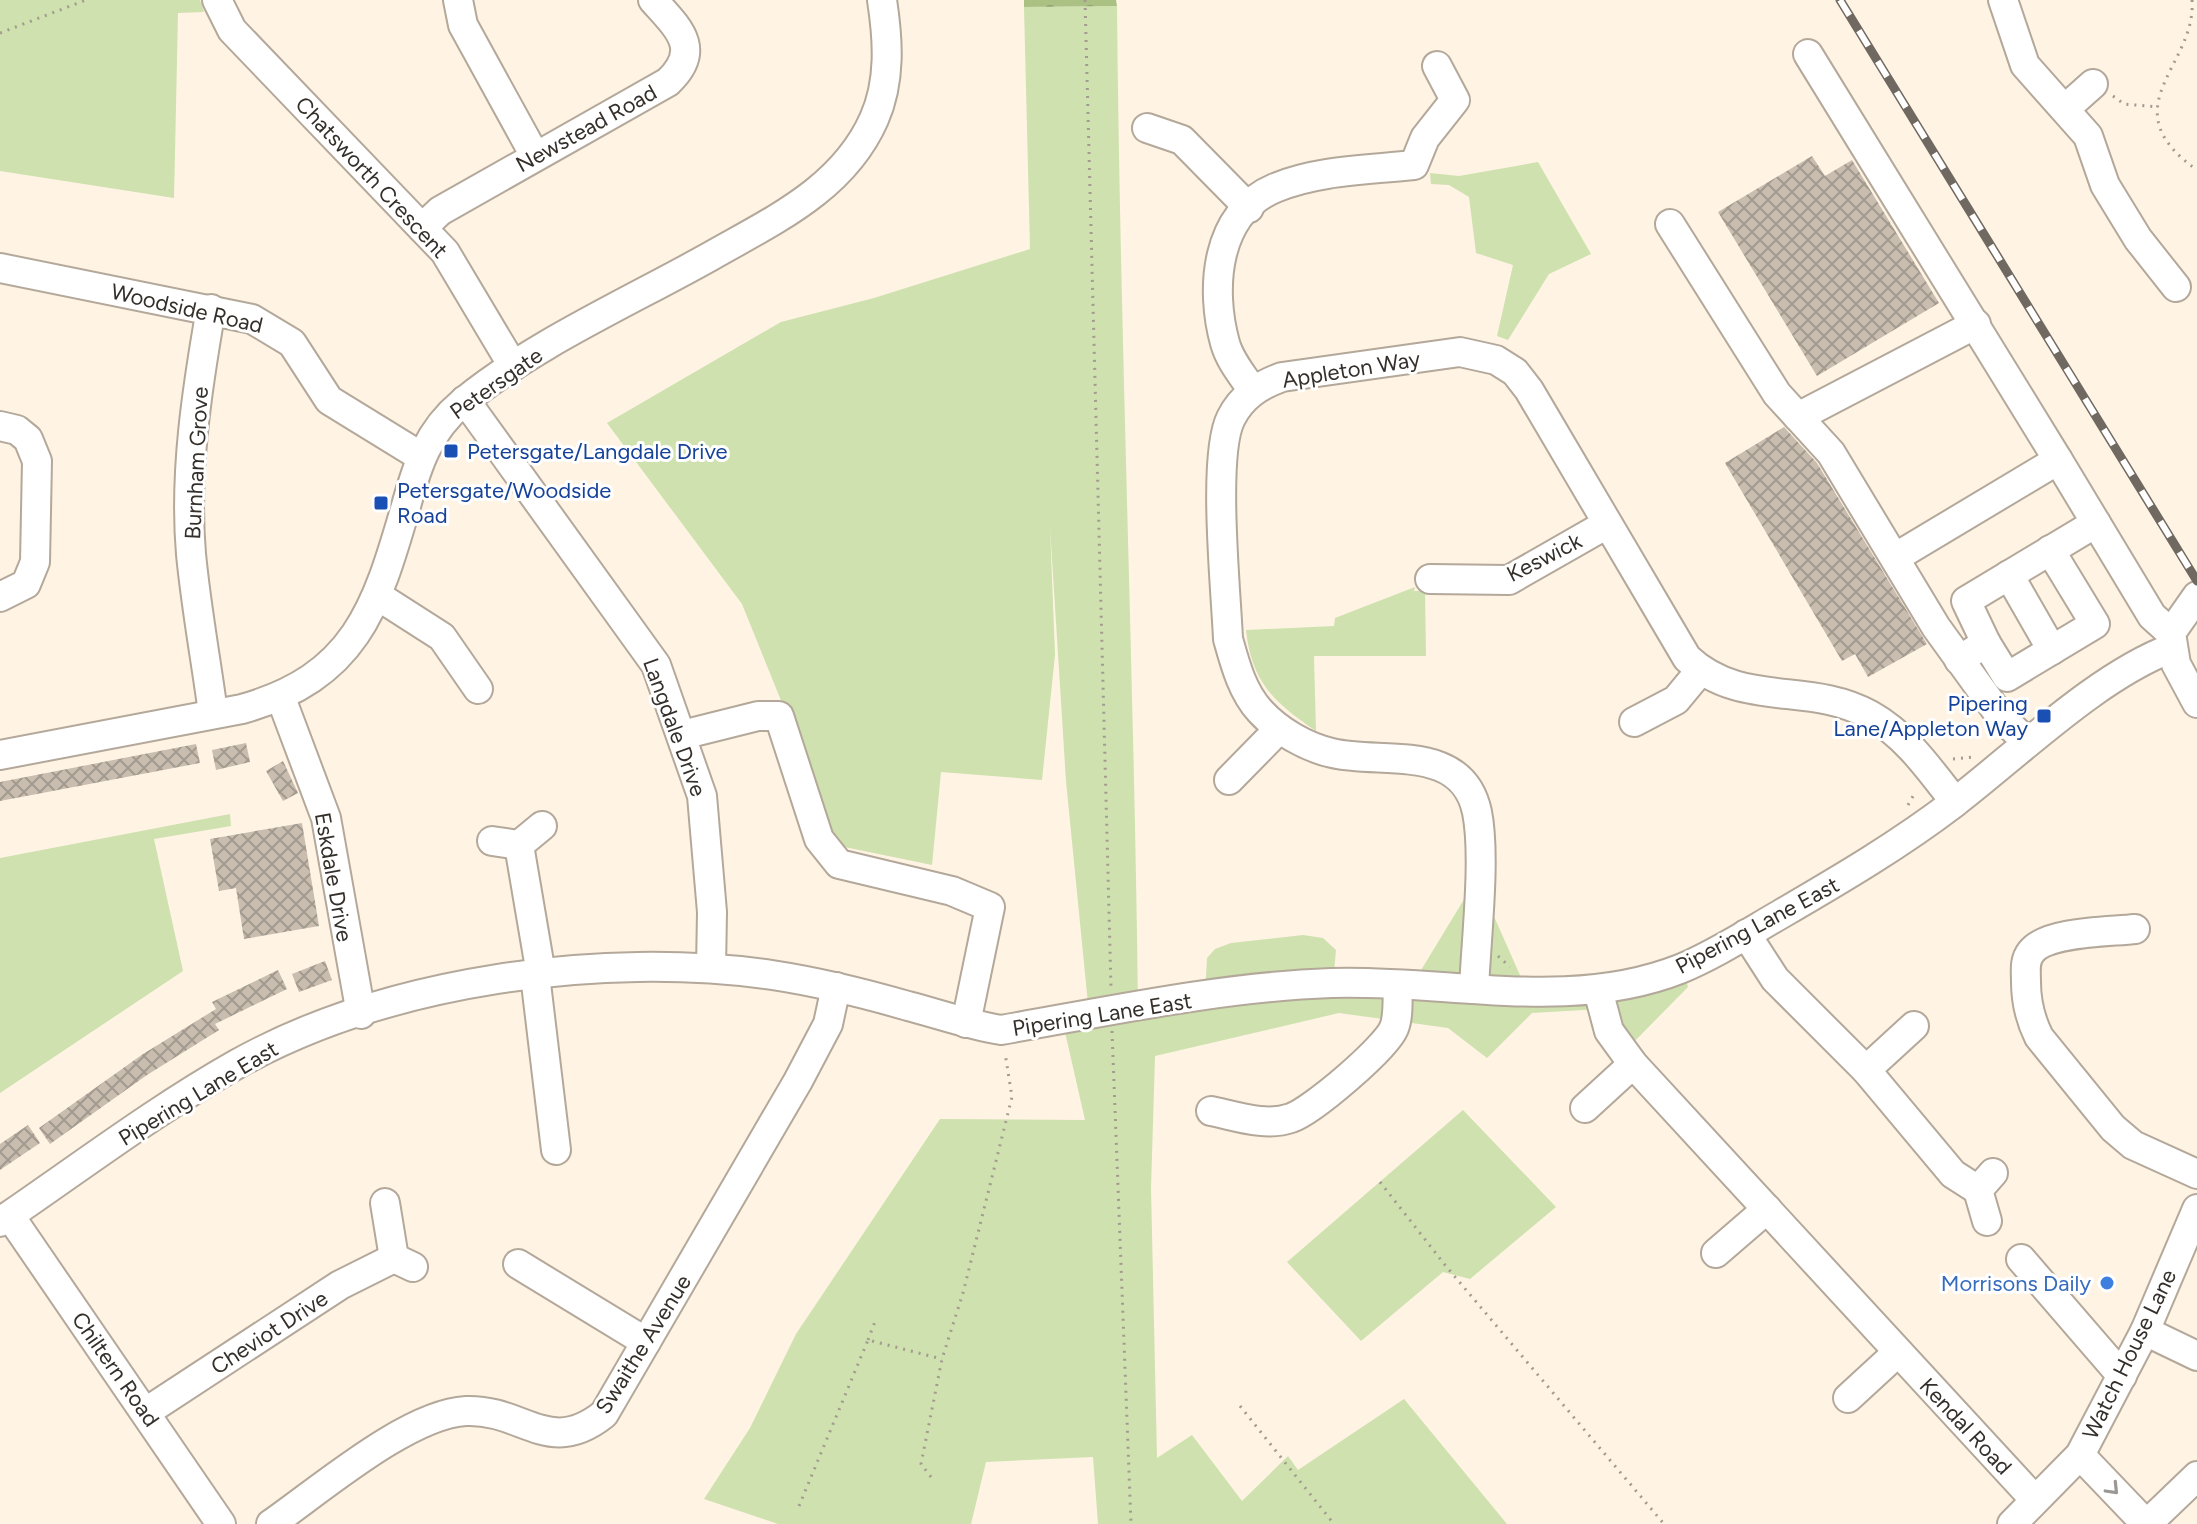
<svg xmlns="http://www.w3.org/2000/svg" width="2197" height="1524" viewBox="0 0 2197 1524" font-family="Figtree,sans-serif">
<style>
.green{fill:#cee1ae}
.forest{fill:url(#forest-crowns)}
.building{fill:url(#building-cross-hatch)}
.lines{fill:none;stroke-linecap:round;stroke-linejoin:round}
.minor-casing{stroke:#b3a89a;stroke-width:32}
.path{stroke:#a39b90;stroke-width:3;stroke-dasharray:2 6;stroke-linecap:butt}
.minor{stroke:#fff;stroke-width:28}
.rail-casing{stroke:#706961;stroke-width:9}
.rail{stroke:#fff;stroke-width:6;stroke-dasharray:18;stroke-linecap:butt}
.oneway{stroke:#9a9794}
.transit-dot{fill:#1a4fb4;stroke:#fff;stroke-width:3}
.shop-dot{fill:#3f7fe0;stroke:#fff;stroke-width:3}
.labels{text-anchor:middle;stroke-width:6;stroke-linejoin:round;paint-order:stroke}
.street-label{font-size:22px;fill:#342f2a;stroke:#fff}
.transit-label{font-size:22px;fill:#164399;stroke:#fff;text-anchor:start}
.shop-label{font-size:22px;fill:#366cbe;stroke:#fff;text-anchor:end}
</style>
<defs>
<pattern id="forest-crowns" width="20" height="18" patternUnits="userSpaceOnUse" patternTransform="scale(2)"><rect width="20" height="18" fill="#abc184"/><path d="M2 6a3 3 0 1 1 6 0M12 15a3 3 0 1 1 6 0" fill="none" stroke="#8c9d6c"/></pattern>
<pattern id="building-cross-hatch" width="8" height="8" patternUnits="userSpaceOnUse" patternTransform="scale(2)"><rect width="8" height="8" fill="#c8bdaf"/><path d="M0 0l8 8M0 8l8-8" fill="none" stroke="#a39a8f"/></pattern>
</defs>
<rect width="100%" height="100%" fill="#fff3e4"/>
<g class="green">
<path d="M0 0H200L204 12 178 13 174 198 0 171Z"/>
<path d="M1117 6C1120 339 1134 673 1138 1006L1205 997 1207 958 1215 949 1231 943 1303 935 1323 938 1336 950 1333 982 1412 985 1477 878 1527 991 1682 968 1688 987 1624 1052 1601 1009 1532 1013 1487 1058 1448 1028 1339 1013 1155 1056 1151 1188 1157 1458 1192 1435 1242 1501 1288 1456 1298 1470 1404 1399 1507 1524H1098L1093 1457 986 1462 971 1524H778L704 1499 750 1428 796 1334 940 1119 1085 1120 1062 1019 1089 1014 1066 781 1050 527 1055 655 1042 780 941 772 932 865 830 844 784 708 742 604 607 423 781 322 874 298 1030 249 1024 7Z"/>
<path d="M1538 162 1591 254 1549 274 1508 340 1497 336 1513 265 1476 253 1469 197 1449 185 1431 184 1430 173 1459 176Z"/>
<path d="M1415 587 1414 591H1425L1426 656H1314L1316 731C1274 702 1252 683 1246 630L1334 626 1335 618Z"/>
<path d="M230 814 231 826 154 839 183 971 0 1093V858Z"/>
<path d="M1463 1110 1556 1207 1470 1279 1443 1272 1361 1341 1287 1262Z"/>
</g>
<path class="forest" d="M1024 0H1116L1117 6 1024 7Z"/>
<g class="building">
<path d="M1812 156 1825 176 1852 160 1939 303 1817 376 1718 212Z"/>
<path d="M1784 427 1817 463 1927 644 1868 677 1855 654 1842 661 1725 463Z"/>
<path d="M246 743 250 762 216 770 212 750Z"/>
<path d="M196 744 200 763 0 801V782Z"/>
<path d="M283 761 298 793 283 801 266 771Z"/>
<path d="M302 823 319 926 244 939 236 888 219 891 210 839Z"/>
<path d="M325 961 332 980 299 992 292 974Z"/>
<path d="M278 970 287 989 215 1024 219 1030 147 1075 50 1144 39 1128 143 1054 216 1009 212 1002Z"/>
<path d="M28 1125 40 1143 0 1170V1144Z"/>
</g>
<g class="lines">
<g class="minor-casing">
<g id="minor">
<path d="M217 0 232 30 445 252 513 366"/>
<path d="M458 0 463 25 535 156"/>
<path d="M2003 0 2025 65 2088 136 2105 185 2138 239 2176 287"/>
<path d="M1808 54 2058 460"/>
<path d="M2066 108 2093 84"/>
<path d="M1147 128 1182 140 1249 208"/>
<path d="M1670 224 1777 394 1831 453 1936 627 2001 717 2027 742"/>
<path d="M422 228 440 211 668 82C703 49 678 28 653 0"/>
<path d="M0 268 252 319 292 343 329 400 420 456"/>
<path d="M211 309C197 389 184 473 191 554 196 607 206 660 213 713"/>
<path d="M1253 391C1243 376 1230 361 1225 343 1210 289 1215 213 1275 188 1318 170 1369 170 1414 165L1425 138 1455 100 1437 66"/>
<path d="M465 400 656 665 702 796 712 912 711 968"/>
<path d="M1798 417 1976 324"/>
<path d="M0 426 17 430 28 439 37 461 35 562 26 584 0 597"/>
<path d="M1896 557 2058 460 2152 616 2171 633"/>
<path d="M2009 575 2052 650"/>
<path d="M1430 579 1509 580 1607 524"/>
<path d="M378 596 442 637 478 689"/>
<path d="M2197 596 2171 633 2176 664 2197 703"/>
<path d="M1986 643 2007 677 2095 624 2050 550"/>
<path d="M1959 660 1986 643 1966 601 2096 523"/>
<path d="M281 698 326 818 361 1014"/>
<path d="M1634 722 1676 700 1700 671"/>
<path d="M682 735 758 716H779L819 839 839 864 952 891 990 907 966 1023"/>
<path d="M0 755 242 709C355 677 376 610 406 506 417 466 428 431 462 403 532 345 631 301 711 256 774 220 843 189 874 119 891 81 888 39 882 0"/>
<path d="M1229 780 1279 729"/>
<path d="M492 841 519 845 542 826"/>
<path d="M519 845 541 974"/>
<path d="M2135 929C2110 932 2047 931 2031 952 2024 961 2026 971 2026 982 2026 1003 2030 1019 2039 1037L2113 1128 2133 1145 2197 1174"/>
<path d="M1746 934 1775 979 1866 1070 1953 1174 1978 1190"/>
<path d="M535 975 556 1150"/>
<path d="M1474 989C1476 940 1486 857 1477 812 1462 742 1382 765 1332 753 1306 747 1278 731 1260 711 1242 691 1235 664 1228 639 1226 591 1212 455 1231 418 1242 396 1260 385 1282 377L1460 352 1496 360 1515 372 1529 390 1687 658C1741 709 1809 681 1870 715 1906 735 1930 770 1955 802"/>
<path d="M1598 990 1609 1031 1633 1064 2035 1500"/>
<path d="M1866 1070 1914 1026"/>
<path d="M1585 1108 1633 1064"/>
<path d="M1211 1111C1236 1116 1266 1127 1291 1118 1312 1111 1386 1048 1394 1028 1399 1016 1397 998 1398 985"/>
<path d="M385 1203 394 1258 413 1267"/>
<path d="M10 1216 221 1524"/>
<path d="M1987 1221 1978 1190 1993 1173"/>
<path d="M0 1222C78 1169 154 1111 237 1064 387 980 603 951 772 975 818 982 863 993 908 1006 939 1014 969 1025 1001 1030 1110 1011 1221 987 1331 983 1447 979 1568 1013 1680 969 1716 954 1748 933 1781 914 1841 879 1899 845 1954 803 2018 754 2097 676 2172 648"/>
<path d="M1716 1253 1767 1209"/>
<path d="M2021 1259 2122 1376"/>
<path d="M518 1264 646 1342"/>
<path d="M2145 1331 2197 1356"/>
<path d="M1848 1398 1898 1352"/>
<path d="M146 1412 340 1285 394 1258"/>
<path d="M2080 1455 2146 1524"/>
<path d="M271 1524C320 1490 408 1414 466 1411 524 1409 549 1458 604 1414L798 1081 828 1024 836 987"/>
<path d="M2012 1524 2080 1455 2145 1331 2197 1209"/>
<path d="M2147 1524 2197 1476"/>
</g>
</g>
<g class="path">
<path d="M1085 0 1111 988"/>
<path d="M2192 0C2197 66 2108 107 2197 170"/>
<path d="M0 33 86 0"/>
<path d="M2113 96 2124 104 2158 107"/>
<path d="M1953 759 1974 757"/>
<path d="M1908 805 1916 791"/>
<path d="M1498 956 1510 967"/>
<path d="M1112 1031 1131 1524"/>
<path d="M1380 1182 1445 1265 1664 1524"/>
<path d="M868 1340 876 1319"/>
<path d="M1240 1406 1334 1524"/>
<path d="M931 1477 921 1464 942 1359 963 1293 1012 1097 1005 1053"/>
<path d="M799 1506 868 1340 942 1359"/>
</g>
<use href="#minor" class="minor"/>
<g class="rail-casing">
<path id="rail" d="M1840 0 2197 581"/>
</g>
<use href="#rail" class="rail"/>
</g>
<defs><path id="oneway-chevron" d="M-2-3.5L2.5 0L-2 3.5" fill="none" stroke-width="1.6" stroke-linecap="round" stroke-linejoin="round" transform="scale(2)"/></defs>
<use class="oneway" href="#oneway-chevron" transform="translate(2113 1489) rotate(46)"/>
<g class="transit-dot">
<rect x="443" y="443" width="16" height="16" rx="4"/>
<rect x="373" y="495" width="16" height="16" rx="4"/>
<rect x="2036" y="708" width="16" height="16" rx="4"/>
</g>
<circle class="shop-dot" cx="2107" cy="1283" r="8"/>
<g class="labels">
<g class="street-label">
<text transform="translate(586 128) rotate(-29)" y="8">Newstead Road</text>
<text transform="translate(372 177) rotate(47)" y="8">Chatsworth Crescent</text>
<text transform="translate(187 308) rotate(13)" y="8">Woodside Road</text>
<text transform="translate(1351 369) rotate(-9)" y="8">Appleton Way</text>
<text transform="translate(496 383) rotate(-35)" y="8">Petersgate</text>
<text transform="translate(196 463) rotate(-87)" y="8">Burnham Grove</text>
<text transform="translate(1544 557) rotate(-27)" y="8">Keswick</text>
<text transform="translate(675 727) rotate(70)" y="8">Langdale Drive</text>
<text transform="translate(334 877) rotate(80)" y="8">Eskdale Drive</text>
<text transform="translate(1757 925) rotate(-28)" y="8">Pipering Lane East</text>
<text transform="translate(1102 1014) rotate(-9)" y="8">Pipering Lane East</text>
<text transform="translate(198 1093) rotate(-31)" y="8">Pipering Lane East</text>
<text transform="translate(269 1332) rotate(-33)" y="8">Cheviot Drive</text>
<text transform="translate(643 1344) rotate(-58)" y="8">Swaithe Avenue</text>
<text transform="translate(2129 1354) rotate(-64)" y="8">Watch House Lane</text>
<text transform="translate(116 1369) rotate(55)" y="8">Chiltern Road</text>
<text transform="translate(1966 1426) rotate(47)" y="8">Kendal Road</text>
</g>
<g class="transit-label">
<text x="467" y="459">Petersgate/Langdale Drive</text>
<text x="397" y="498">Petersgate/Woodside<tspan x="397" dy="25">Road</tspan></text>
<text x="2028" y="711" text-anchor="end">Pipering<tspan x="2028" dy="25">Lane/Appleton Way</tspan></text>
</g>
<g class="shop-label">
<text x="2091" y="1291">Morrisons Daily</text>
</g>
</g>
</svg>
